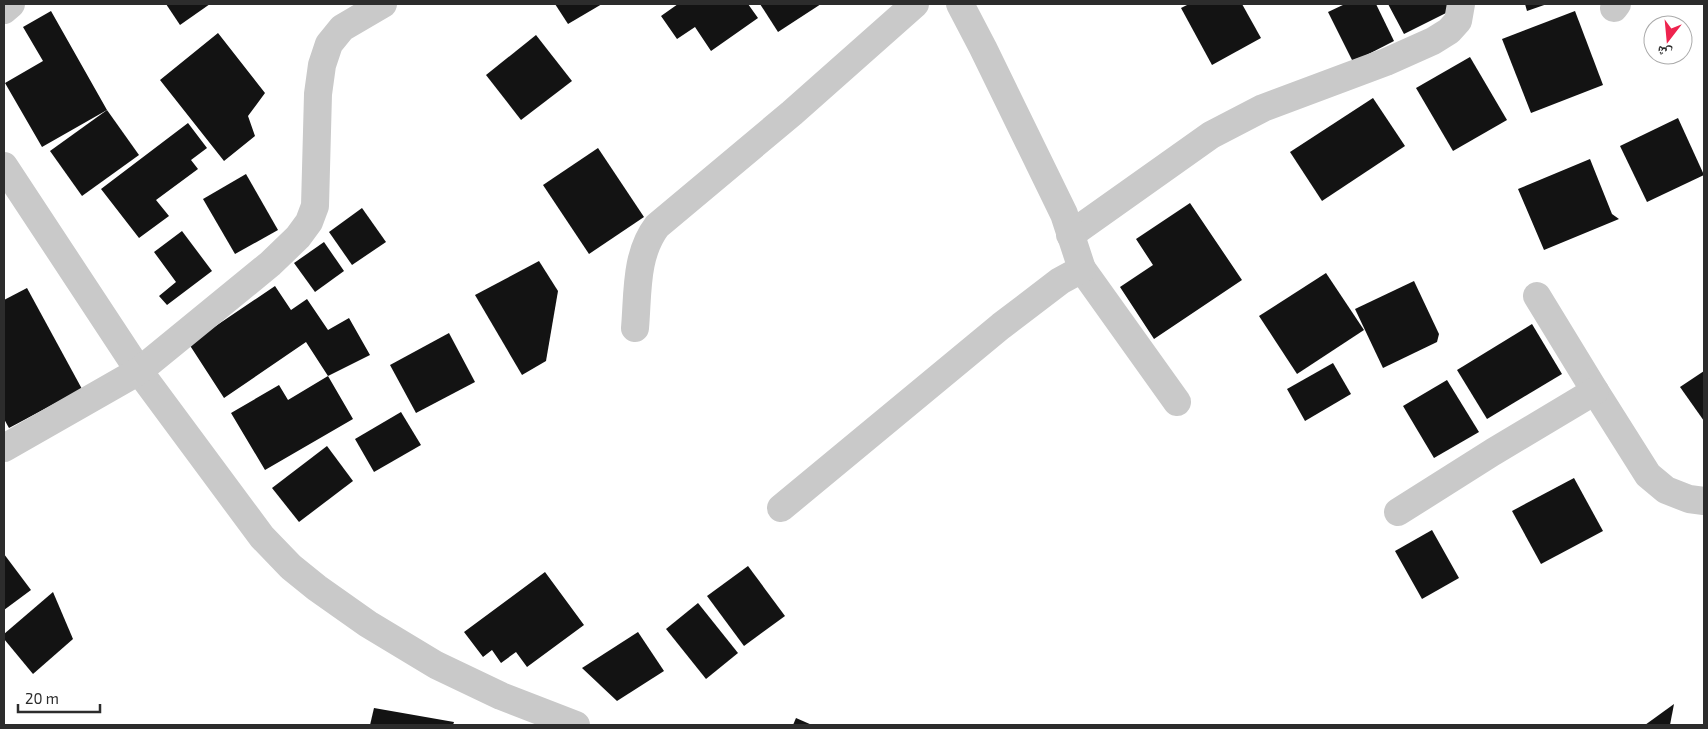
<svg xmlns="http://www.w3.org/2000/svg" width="1708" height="729" viewBox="0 0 1708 729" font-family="'Exo 2','Noto Naskh Arabic',sans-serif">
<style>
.building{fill:#131313}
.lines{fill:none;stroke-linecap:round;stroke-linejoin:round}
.minor{stroke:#c9c9c9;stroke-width:28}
</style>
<rect width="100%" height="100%" fill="#fff"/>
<g class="building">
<path d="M166 4H210L180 25Z"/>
<path d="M555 4H602L568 24Z"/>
<path d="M678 4H748L758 18 711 51 695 27 677 39 661 16Z"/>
<path d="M760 4H821L778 32Z"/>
<path d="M1189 4H1242L1261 38 1212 65 1181 8Z"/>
<path d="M1345 4H1376L1394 41 1353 62 1328 12Z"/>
<path d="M1388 4H1451L1450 11 1404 34Z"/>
<path d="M1525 4H1547L1527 11Z"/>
<path d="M51 11 107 110 42 147 5 83 43 61 23 27Z"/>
<path d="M1575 11 1603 85 1531 113 1502 39Z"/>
<path d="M218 33 265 93 248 116 255 136 224 161 160 80Z"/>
<path d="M536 35 572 81 521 120 486 75Z"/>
<path d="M1470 57 1507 120 1453 151 1416 88Z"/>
<path d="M1373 98 1405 146 1322 201 1290 152Z"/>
<path d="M107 110 139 155 82 196 50 151Z"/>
<path d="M1678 118 1704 175 1647 202 1620 146Z"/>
<path d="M188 123 207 148 191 160 198 169 156 200 169 216 139 238 101 189Z"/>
<path d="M598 148 644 217 589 254 543 185Z"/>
<path d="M1590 159 1612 214 1619 219 1544 250 1518 189Z"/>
<path d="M246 174 278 230 235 254 203 199Z"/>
<path d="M1190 203 1242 280 1154 339 1120 287 1153 265 1136 239Z"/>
<path d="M362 208 386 242 352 265 329 232Z"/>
<path d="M182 231 212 271 167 305 159 296 176 282 154 252Z"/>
<path d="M324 242 344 271 315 292 294 263Z"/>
<path d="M539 261 558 291 546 361 522 375 475 295Z"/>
<path d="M1326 273 1364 330 1297 374 1259 316Z"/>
<path d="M1414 281 1439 334 1437 342 1383 368 1355 309Z"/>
<path d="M275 286 291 310 307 299 328 330 349 318 370 355 328 376 306 342 224 398 189 344Z"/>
<path d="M27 288 82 389 9 428 4 419V300Z"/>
<path d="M1532 324 1562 374 1487 419 1457 370Z"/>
<path d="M449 333 475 382 416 413 390 365Z"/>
<path d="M1333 363 1351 394 1305 421 1287 389Z"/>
<path d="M1704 371V421L1680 387Z"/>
<path d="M328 376 353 419 265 470 231 413 279 385 288 400Z"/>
<path d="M1447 380 1479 432 1434 458 1403 406Z"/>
<path d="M401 412 421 445 374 472 355 439Z"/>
<path d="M327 446 353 481 299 522 272 488Z"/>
<path d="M1574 478 1603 531 1541 564 1512 511Z"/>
<path d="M1432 530 1459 578 1422 599 1395 551Z"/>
<path d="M4 554 31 590 4 610Z"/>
<path d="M748 566 785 616 744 646 707 596Z"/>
<path d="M545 572 584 625 527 667 516 652 501 663 492 650 483 657 464 632Z"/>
<path d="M53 592 73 639 33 674 4 639V634Z"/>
<path d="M698 603 738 653 706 679 666 629Z"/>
<path d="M638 632 664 671 617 701 582 668Z"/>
<path d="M1674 704 1670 725H1645Z"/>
<path d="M374 708 454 722 453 725H370Z"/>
<path d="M796 718 812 725H793Z"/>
</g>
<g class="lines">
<g class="minor">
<path d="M1614 8 1617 4"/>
<path d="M4 10 11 4"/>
<path d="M4 166 139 371 262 537 291 567 317 588 368 624 436 665 501 696 576 725"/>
<path d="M1070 235 1211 135 1263 108 1386 62 1433 41 1449 31 1458 21 1461 4"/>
<path d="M1082 269 1177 402"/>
<path d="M1537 296 1595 391 1648 475 1666 490 1689 499 1704 501"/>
<path d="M635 328C638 294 635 255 657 226L792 113 915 4"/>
<path d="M4 448 139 371 270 264 298 237 309 222 315 206 318 94 322 65 329 44 342 28 383 4"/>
<path d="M781 508 1001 326 1060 281 1082 269 1064 214 983 48 960 4"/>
<path d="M1398 512 1493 452 1595 391"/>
</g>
</g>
<rect width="1708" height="729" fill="none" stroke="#2c2c2c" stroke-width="10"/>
<g transform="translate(1668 40) rotate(196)"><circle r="24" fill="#ffffff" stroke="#ababab"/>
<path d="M0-4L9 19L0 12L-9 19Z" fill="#ee234e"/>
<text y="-8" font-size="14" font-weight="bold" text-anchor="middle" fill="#2c2c2c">ش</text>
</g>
<path d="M18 704v8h82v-8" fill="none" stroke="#2c2c2c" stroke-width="2.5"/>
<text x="25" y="704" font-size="15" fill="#2c2c2c" stroke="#ffffff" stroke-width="4" paint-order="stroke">20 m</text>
</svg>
